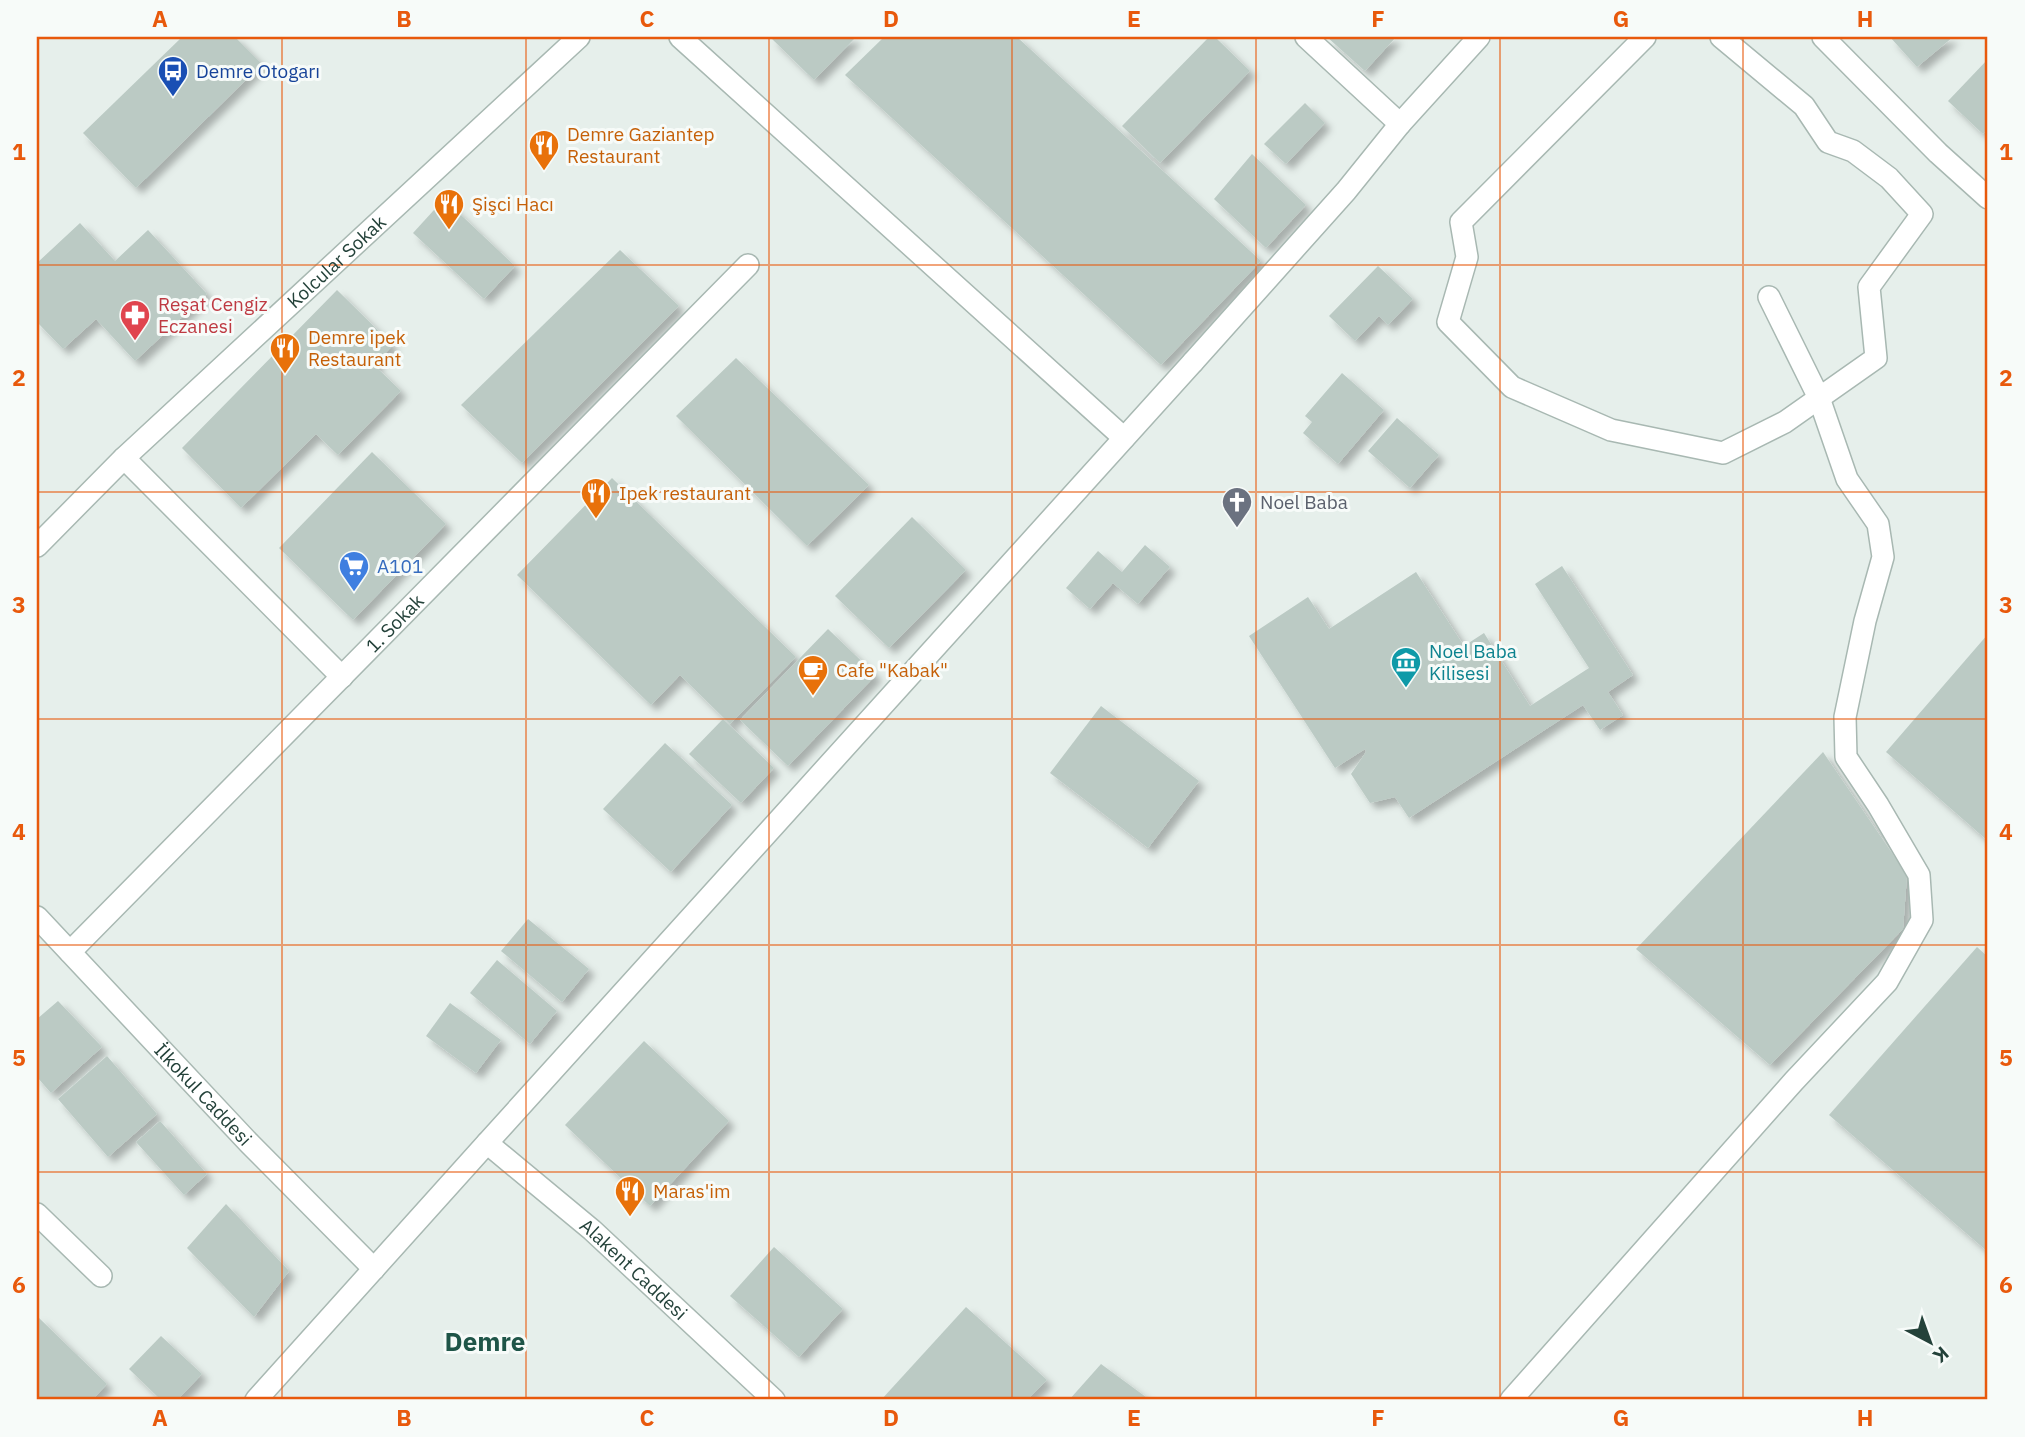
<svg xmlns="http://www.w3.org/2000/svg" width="2025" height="1437" viewBox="0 0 2025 1437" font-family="'IBM Plex Sans',sans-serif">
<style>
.building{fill:#bbcac4;filter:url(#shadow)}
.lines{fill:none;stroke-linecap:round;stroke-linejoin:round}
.service-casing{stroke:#a8b8b2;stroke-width:24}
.pedestrian-casing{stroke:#a8b8b2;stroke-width:24}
.minor-casing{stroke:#a8b8b2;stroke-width:24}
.tertiary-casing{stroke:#a8b8b2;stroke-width:24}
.service{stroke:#fff;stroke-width:21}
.pedestrian{stroke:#fff;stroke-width:21}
.minor{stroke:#fff;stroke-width:21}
.tertiary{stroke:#fff;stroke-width:21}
.grid{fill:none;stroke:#e8590c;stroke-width:2;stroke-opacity:0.55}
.labels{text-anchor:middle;stroke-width:6;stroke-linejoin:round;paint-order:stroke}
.transit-label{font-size:19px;fill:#164399;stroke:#f7fbf9;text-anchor:start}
.food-label{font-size:19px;fill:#c56008;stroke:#f7fbf9;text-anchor:start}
.street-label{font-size:19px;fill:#24423a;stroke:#f7fbf9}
.health-label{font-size:19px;fill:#be3a42;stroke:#f7fbf9;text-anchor:start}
.worship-label{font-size:19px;fill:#5b616d;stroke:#f7fbf9;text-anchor:start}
.shop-label{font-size:19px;fill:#366cbe;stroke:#f7fbf9;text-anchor:start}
.culture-label{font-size:19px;fill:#0d838f;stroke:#f7fbf9;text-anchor:start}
.district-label{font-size:26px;font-weight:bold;fill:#1f5548;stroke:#f7fbf9}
.neatline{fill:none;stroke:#e8590c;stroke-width:2.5}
.grid-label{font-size:23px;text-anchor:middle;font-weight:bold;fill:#e8590c}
</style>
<defs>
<filter id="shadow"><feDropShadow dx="6" dy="6" stdDeviation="3.5" flood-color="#0004"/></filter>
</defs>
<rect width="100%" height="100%" fill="#e6efeb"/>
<g class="building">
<path d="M182 37H235L262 64 136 188 83 133Z"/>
<path d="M770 37H856L814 80Z"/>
<path d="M884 37H1017L1261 261 1161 365 845 75Z"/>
<path d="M1209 37H1215L1250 71 1160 163 1122 126Z"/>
<path d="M1327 37H1396L1365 71Z"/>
<path d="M1890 37H1953L1917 67Z"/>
<path d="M1988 59V128L1983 134 1948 101Z"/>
<path d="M1305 103 1325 123 1286 164 1264 144Z"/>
<path d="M1252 154 1306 205 1266 248 1214 199Z"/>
<path d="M444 199 515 266 484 299 413 233Z"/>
<path d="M80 223 115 261 148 230 207 294 135 361 96 319 63 349 37 322V263Z"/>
<path d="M620 250 679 306 522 463 461 405Z"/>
<path d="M1378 266 1413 299 1388 325 1379 316 1355 341 1329 316Z"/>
<path d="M337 290 393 345 374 365 401 391 338 455 316 434 241 508 182 448Z"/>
<path d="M736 358 869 485 807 546 676 416Z"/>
<path d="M1342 373 1384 410 1338 464 1303 433 1312 422 1305 416Z"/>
<path d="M1397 418 1439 455 1410 488 1368 451Z"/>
<path d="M372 452 446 524 353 620 279 548Z"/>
<path d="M612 478 796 657 730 724 680 675 651 705 517 575Z"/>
<path d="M912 517 966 570 889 648 835 596Z"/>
<path d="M1145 545 1170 567 1138 604 1113 583 1090 609 1066 588 1098 551 1122 572Z"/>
<path d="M1562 566 1633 675 1608 692 1623 715 1600 730 1583 705 1409 818 1395 797 1370 803 1351 774 1366 752 1365 749 1335 768 1249 636 1308 597 1329 629 1416 572 1464 646 1484 633 1530 706 1589 668 1535 584Z"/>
<path d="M828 629 876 675 788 766 740 720Z"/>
<path d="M1988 634V841L1886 752Z"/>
<path d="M1101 706 1199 781 1148 848 1050 773Z"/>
<path d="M723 719 774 768 741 803 689 754Z"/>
<path d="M665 743 732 805 671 872 603 809Z"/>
<path d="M1823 752 1907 875 1903 929 1770 1065 1636 949Z"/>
<path d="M528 919 589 969 562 1002 501 951Z"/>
<path d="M1977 947 1988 957V1252L1829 1115Z"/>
<path d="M497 960 557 1011 530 1044 470 993Z"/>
<path d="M58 1001 102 1047 51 1093 37 1077V1019Z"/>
<path d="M450 1003 501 1040 476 1073 426 1036Z"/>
<path d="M644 1041 729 1121 650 1206 565 1125Z"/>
<path d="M107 1056 157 1114 108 1157 58 1099Z"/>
<path d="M160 1121 207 1174 184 1195 136 1142Z"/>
<path d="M226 1204 289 1271 254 1317 187 1248Z"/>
<path d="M774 1247 843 1309 799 1357 730 1296Z"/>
<path d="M966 1307 1047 1380 1027 1400H881Z"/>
<path d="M37 1316 107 1384 92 1400H37Z"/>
<path d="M161 1336 202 1374 177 1400H161L129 1369Z"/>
<path d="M1101 1364 1150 1400H1069Z"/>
</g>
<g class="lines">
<g class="service-casing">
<path id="service" d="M1306 37 1400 124"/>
</g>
<g class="pedestrian-casing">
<g id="pedestrian">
<path d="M680 37 1124 438"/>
<path d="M1645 37 1461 222 1467 257 1448 322 1512 387 1611 430 1723 453 1785 422 1876 358 1869 287 1922 214 1889 178 1853 151 1828 142 1804 106 1721 37"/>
<path d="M487 1143 1193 362"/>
</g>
</g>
<g class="minor-casing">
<g id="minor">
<path d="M1193 362 1346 191 1400 124 1479 37"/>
<path d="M124 458 342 677"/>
<path id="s1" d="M70 952 748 265"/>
<path d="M37 1214 101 1276"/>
<path d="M1511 1400 1794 1081 1887 982 1922 920 1919 875 1878 805 1846 757 1845 717 1865 621 1883 557 1878 524 1847 479 1819 398 1769 297"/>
</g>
</g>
<g class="tertiary-casing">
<g id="tertiary">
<path d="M1823 37 1938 153 1988 198"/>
<path id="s2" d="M37 546 124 458 579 37"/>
<path id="s3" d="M37 917 249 1143 374 1269"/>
<path id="s4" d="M256 1400 487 1143 592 1230 774 1400"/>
</g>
</g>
<use href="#service" class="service"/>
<use href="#pedestrian" class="pedestrian"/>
<use href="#minor" class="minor"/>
<use href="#tertiary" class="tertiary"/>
</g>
<path class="grid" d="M282 37V1400M526 37V1400M769 37V1400M1012 37V1400M1256 37V1400M1500 37V1400M1743 37V1400M37 265H1988M37 492H1988M37 719H1988M37 945H1988M37 1172H1988"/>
<defs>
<g id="bus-pin" transform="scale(1.575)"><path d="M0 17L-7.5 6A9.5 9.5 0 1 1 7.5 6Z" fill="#1a4fb4" stroke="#f7fbf9"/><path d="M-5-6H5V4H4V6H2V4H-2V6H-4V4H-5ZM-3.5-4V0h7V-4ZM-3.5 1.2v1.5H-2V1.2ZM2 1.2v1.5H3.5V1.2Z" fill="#fff"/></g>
<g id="restaurant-pin" transform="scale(1.575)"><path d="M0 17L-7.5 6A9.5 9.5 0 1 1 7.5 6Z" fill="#e8710a" stroke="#f7fbf9"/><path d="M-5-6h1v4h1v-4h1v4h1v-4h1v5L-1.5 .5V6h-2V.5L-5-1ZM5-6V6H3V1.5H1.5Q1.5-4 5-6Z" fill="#fff"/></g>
<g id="pharmacy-pin" transform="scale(1.575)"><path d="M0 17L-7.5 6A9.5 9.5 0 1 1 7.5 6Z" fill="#e0444e" stroke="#f7fbf9"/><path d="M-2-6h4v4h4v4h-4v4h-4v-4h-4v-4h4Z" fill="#fff"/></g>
<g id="church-pin" transform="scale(1.575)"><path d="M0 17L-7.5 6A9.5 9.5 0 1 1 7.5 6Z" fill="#6b7280" stroke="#f7fbf9"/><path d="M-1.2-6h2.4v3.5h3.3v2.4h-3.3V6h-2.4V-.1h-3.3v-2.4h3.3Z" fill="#fff"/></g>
<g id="supermarket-pin" transform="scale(1.575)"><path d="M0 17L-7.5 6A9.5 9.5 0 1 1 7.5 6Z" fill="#3f7fe0" stroke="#f7fbf9"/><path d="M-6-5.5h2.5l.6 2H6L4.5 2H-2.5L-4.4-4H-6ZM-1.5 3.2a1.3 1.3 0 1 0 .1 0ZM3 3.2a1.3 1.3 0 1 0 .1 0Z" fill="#fff"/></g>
<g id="museum-pin" transform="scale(1.575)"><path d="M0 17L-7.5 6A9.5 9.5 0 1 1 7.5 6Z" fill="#0f9aa8" stroke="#f7fbf9"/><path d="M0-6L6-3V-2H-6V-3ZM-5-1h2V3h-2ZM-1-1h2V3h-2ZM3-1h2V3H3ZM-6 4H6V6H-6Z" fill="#fff"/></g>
<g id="cafe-pin" transform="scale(1.575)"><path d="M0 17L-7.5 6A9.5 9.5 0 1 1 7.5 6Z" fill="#e8710a" stroke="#f7fbf9"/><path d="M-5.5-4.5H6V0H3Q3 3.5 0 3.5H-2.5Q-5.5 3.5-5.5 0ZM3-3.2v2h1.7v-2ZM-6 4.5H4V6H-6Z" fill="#fff"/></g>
</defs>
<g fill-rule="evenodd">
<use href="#bus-pin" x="173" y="71"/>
<use href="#restaurant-pin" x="544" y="145"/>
<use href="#restaurant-pin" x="449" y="204"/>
<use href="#pharmacy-pin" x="135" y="315"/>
<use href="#restaurant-pin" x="285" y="348"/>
<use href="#restaurant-pin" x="596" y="493"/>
<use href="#church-pin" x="1237" y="502"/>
<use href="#supermarket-pin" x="354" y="566"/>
<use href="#museum-pin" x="1406" y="662"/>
<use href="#cafe-pin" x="813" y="670"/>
<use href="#restaurant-pin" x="630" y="1191"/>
</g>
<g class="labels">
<g class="transit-label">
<text x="196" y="78">Demre Otogarı</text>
</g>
<g class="food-label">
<text x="567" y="141">Demre Gaziantep<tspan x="567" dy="22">Restaurant</tspan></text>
<text x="472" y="211">Şişci Hacı</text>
<text x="308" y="344">Demre ipek<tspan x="308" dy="22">Restaurant</tspan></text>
<text x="619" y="500">Ipek restaurant</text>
<text x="836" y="677">Cafe "Kabak"</text>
<text x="653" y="1198">Maras'im</text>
</g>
<g class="street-label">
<text dy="7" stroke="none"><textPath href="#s2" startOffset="413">Kolcular Sokak</textPath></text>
<text dy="7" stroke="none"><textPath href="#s1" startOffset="462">1. Sokak</textPath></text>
<text dy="7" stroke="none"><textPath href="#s3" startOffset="243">İlkokul Caddesi</textPath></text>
<text dy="7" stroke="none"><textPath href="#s4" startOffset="539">Alakent Caddesi</textPath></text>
</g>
<g class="health-label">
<text x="158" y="311">Reşat Cengiz<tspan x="158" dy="22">Eczanesi</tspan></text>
</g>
<g class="worship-label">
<text x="1260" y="509">Noel Baba</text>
</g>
<g class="shop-label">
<text x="377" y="573">A101</text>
</g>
<g class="culture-label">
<text x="1429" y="658">Noel Baba<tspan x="1429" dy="22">Kilisesi</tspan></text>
</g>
<g class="district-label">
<text x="485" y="1351">Demre</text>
</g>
</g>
<rect width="2025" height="1437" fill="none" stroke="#f7fbf9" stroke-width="77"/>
<g transform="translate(1930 1342) rotate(139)" stroke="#f7fbf9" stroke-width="5" paint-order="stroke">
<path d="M0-5L12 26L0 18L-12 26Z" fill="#24423a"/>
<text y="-10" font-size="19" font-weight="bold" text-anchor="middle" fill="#24423a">K</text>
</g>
<rect x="38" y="38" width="1948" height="1360" class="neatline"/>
<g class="grid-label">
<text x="160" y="27">A</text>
<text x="404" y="27">B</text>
<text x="647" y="27">C</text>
<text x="891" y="27">D</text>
<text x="1134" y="27">E</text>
<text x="1378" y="27">F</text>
<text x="1621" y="27">G</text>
<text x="1865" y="27">H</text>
<text x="19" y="160">1</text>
<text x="2006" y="160">1</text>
<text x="19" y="386">2</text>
<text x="2006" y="386">2</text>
<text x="19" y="613">3</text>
<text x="2006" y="613">3</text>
<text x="19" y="840">4</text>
<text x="2006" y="840">4</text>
<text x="19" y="1066">5</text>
<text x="2006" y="1066">5</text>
<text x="19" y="1293">6</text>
<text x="2006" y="1293">6</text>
<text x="160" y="1426">A</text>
<text x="404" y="1426">B</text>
<text x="647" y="1426">C</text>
<text x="891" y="1426">D</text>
<text x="1134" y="1426">E</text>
<text x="1378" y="1426">F</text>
<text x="1621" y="1426">G</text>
<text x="1865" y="1426">H</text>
</g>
</svg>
